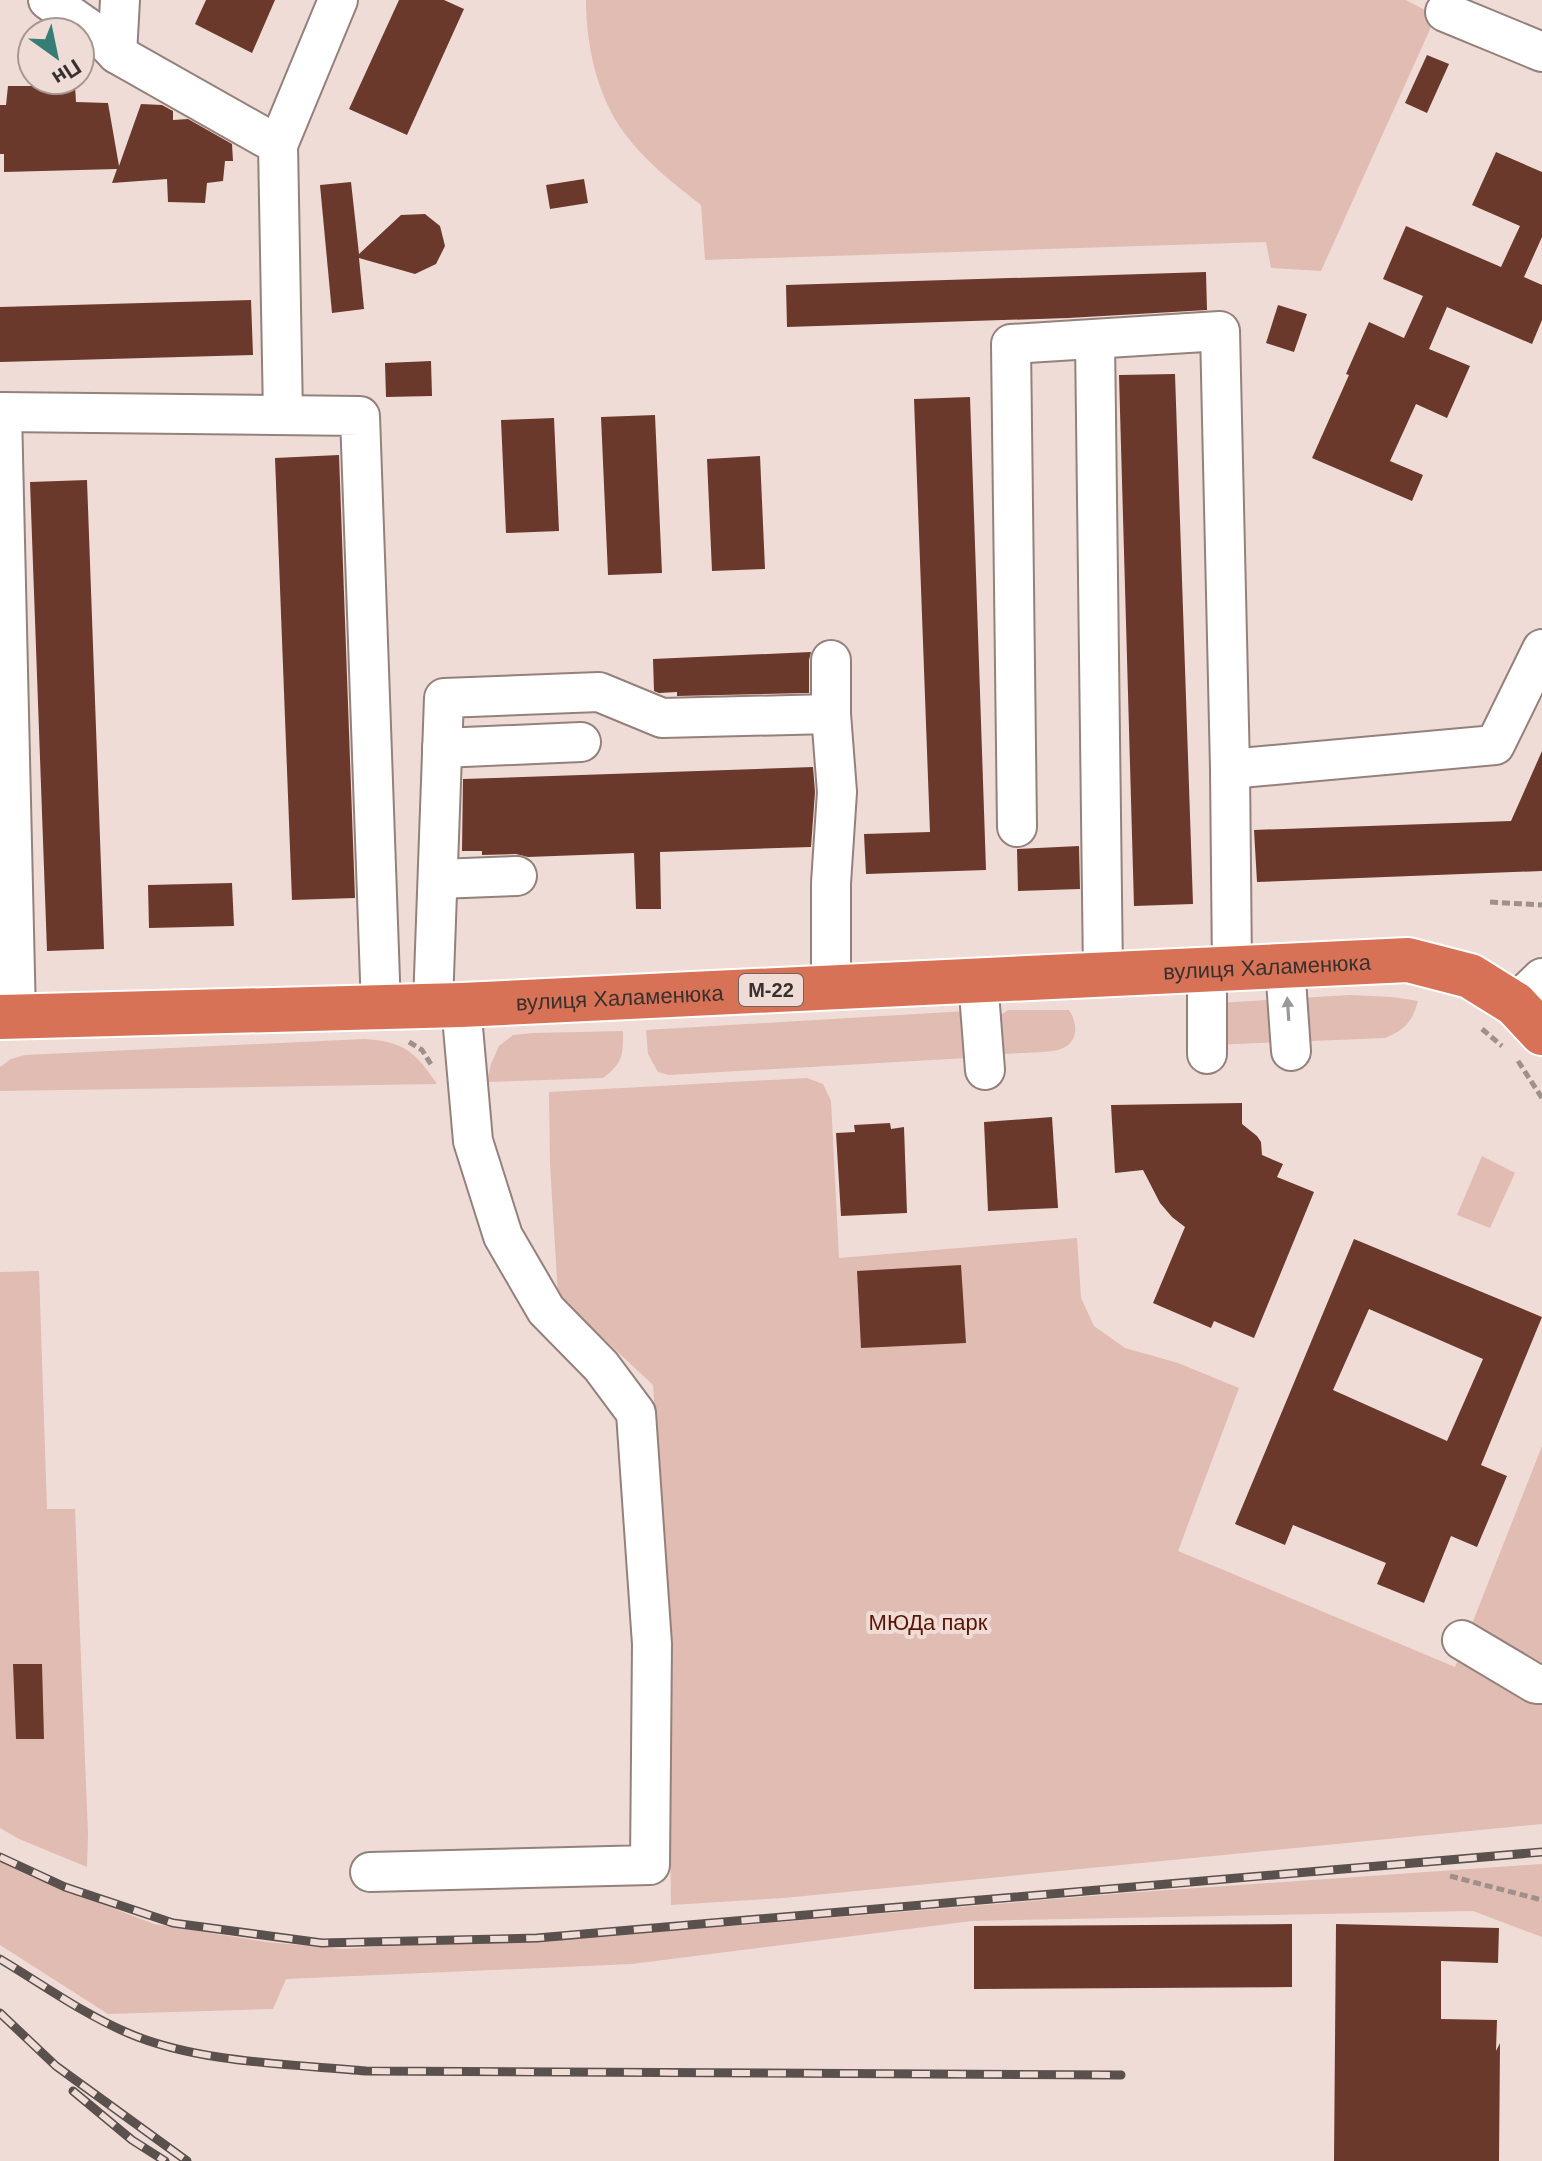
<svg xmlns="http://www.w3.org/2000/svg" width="1542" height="2161" viewBox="0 0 1542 2161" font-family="Arial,sans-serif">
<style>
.green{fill:#e0bcb2}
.building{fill:#6a392c;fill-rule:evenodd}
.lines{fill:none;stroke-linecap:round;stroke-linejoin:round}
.minor-casing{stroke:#94817c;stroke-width:42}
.highway-casing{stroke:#fff;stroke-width:48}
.path{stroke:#9f908c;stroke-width:5;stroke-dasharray:8 4;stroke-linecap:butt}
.minor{stroke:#fff;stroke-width:38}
.highway{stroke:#d87257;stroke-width:44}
.rail-casing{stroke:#5a504d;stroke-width:9}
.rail{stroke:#f0dcd6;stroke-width:6;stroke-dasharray:18;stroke-linecap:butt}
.oneway{fill:#9c9896}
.labels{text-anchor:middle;stroke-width:8;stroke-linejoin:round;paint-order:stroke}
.shield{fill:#f0dcd6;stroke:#6f6460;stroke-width:2}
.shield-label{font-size:20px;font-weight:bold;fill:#38302e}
.street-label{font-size:22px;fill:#38302e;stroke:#f0dcd6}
.park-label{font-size:22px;fill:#5a1503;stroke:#f0dcd6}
</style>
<rect width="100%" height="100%" fill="#f0dcd6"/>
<g class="green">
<path d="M586 0H1406L1436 16 1321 271 1271 268 1266 242 705 260 701 205C674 184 646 162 625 134 597 97 586 45 586 0Z"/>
<path d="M1349 995 1392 997 1418 1001C1412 1022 1405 1030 1385 1038L1187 1046 1186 1005Z"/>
<path d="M1008 1010H1069C1078 1024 1079 1042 1061 1049 1052 1053 1012 1053 1000 1054L991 1022Z"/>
<path d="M967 1011V1058L669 1075 658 1072 648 1054 646 1030Z"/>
<path d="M623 1031C623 1055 623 1063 603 1078L487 1082 491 1064 499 1046 513 1035 533 1033Z"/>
<path d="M364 1039C404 1041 415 1052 437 1084L0 1091V1067L11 1059 25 1055Z"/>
<path d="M807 1078 823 1084 831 1101 839 1258 1077 1238 1081 1298 1094 1326 1125 1348 1178 1363 1239 1388 1178 1551 1455 1667 1542 1446V1824L784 1898 671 1905 667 1599 653 1385 558 1296 550 1164 549 1092Z"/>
<path d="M1482 1156 1515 1173 1490 1228 1457 1215Z"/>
<path d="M39 1271 47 1509H75L88 1834 87 1867 19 1839 0 1828V1272Z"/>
<path d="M0 1862 29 1876 154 1924 267 1942 342 1949 733 1926 1139 1892 1542 1864V1937L1473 1911 972 1921 632 1964 286 1979 273 2009 108 2014 0 1945Z"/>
</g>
<g class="building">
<path d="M206 0H275L252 53 195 24Z"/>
<path d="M399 0H444L464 9 407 135 349 109Z"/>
<path d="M1427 55 1449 64 1427 113 1405 103Z"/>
<path d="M8 86H75L76 102 108 103 119 166 141 104 162 105 173 111V120L188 119 232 144 233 161H225L223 181 207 183 205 203 168 202 167 179 112 183 117 169 4 172V154H0V105H6Z"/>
<path d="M1496 152 1542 172V237L1524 277 1542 285V320L1532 344 1447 307 1429 349 1470 366 1447 418 1416 404 1390 461 1423 475 1412 501 1312 458 1349 375 1346 374 1369 322 1404 338 1423 296 1383 279 1406 226 1501 267 1520 226 1472 205Z"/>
<path d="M584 179 588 203 550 209 546 185Z"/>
<path d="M351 182 359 254 401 215 425 214 440 226 445 246 436 264 415 274 359 258 364 309 332 313 320 185Z"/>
<path d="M1206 272 1207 310 1068 318 787 327 786 285Z"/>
<path d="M251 300 253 355 0 362V307Z"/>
<path d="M1278 305 1307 314 1294 352 1266 343Z"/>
<path d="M431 361 432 396 386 397 385 363Z"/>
<path d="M1175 374 1193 904 1134 906 1119 375Z"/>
<path d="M970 397 986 870 866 874 864 834 930 832 914 399Z"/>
<path d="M655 415 662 573 608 575 601 417Z"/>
<path d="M554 418 559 531 506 533 501 420Z"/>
<path d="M339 455 355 898 292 900 275 458Z"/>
<path d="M760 456 765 569 712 571 707 459Z"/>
<path d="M87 480 104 949 47 951 30 482Z"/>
<path d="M811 652 809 660V693L677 696V692L659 693 654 691 653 659Z"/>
<path d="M1542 751V871L1257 882 1254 830 1511 821Z"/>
<path d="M813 767 815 792 811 847 660 852 661 909H636L634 853 528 857 516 854 482 855V851H462L463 779Z"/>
<path d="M1079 846 1080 889 1018 891 1017 849Z"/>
<path d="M232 883 234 926 149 928 148 885Z"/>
<path d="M1242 1103V1124L1257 1136 1261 1142 1262 1155 1283 1164 1277 1177 1314 1192 1254 1338 1214 1321 1211 1328 1153 1303 1185 1227 1172 1217 1160 1203 1143 1170 1115 1173 1111 1105Z"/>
<path d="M1052 1117 1058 1208 988 1211 984 1122Z"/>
<path d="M890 1123 891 1129 904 1127 907 1213 841 1216 836 1133 855 1132 854 1125Z"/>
<path d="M1354 1239 1542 1317 1481 1465 1507 1476 1477 1547 1451 1536 1424 1603 1377 1584 1386 1563 1293 1525 1285 1545 1235 1524ZM1369 1309 1483 1359 1447 1441 1333 1390Z"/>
<path d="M961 1265 966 1343 861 1348 857 1271Z"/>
<path d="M13 1664H42L44 1739H16Z"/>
<path d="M1292 1924V1987L974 1989V1926Z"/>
<path d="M1336 1924 1499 1928 1498 1963 1441 1961V2019L1497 2020 1496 2051 1500 2043 1499 2161H1334Z"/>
</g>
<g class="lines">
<g class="minor-casing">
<g id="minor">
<path d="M48 0 101 37 117 54 120 0"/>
<path d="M1445 12 1542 52"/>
<path d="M117 54 278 145 283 415"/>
<path d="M278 145 338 0"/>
<path d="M1095 339 1103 974"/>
<path d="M0 412 360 416 381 1008"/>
<path d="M2 412 16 1017"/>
<path d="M831 660V714L837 792 831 883V987"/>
<path d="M442 748 581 742"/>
<path d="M1230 769 1232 969"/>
<path d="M1017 827 1011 344 1220 331 1230 769 1495 745 1542 649"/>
<path d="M438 879 517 876"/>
<path d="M1285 966 1291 1051"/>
<path d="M1207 970V1054"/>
<path d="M978 980 985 1070"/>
<path d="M433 1004 444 698 599 692 662 718 831 714"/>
<path d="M1515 1004 1542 978"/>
<path d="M1462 1640 1536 1684H1542"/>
<path d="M370 1872 650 1865 652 1644 636 1413 601 1366 546 1310 503 1236 473 1141 461 1005"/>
</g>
</g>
<g class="highway-casing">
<g id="highway">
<path id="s1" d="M0 1017 461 1005 1408 960 1470 976 1515 1004 1542 1033"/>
</g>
</g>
<g class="path">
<path d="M1490 902 1542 905"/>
<path d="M1482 1029 1502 1046"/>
<path d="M409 1042 422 1050 432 1066"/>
<path d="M1518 1061 1542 1098"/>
<path d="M1450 1876 1542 1900"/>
</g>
<use href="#minor" class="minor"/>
<use href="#highway" class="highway"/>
<g class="rail-casing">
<g id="rail">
<path d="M0 1857 65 1887 173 1923 322 1943 537 1938 1542 1852"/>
<path d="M0 1959C42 1984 83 2014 128 2033 198 2063 290 2064 366 2071L1121 2075"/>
<path d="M0 2013 56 2066 187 2161"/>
<path d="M73 2091 132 2140 165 2161"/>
</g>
</g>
<use href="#rail" class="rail"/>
</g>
<defs><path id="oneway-solid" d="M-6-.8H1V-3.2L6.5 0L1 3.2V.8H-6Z" transform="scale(2)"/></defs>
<use class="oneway" href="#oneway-solid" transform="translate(1288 1009) rotate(-94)"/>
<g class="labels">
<rect class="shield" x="739" y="974" width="64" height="32" rx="6"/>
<g class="shield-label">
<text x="771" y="997">М-22</text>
</g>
<g class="street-label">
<text dy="8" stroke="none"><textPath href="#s1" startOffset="1268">вулиця Халаменюка</textPath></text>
<text dy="8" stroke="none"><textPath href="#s1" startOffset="620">вулиця Халаменюка</textPath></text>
</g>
<g class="park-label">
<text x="928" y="1630">МЮДа парк</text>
</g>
</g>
<g transform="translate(56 56) rotate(147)"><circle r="38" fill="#f0dcd6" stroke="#a69793" stroke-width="2"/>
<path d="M0-6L14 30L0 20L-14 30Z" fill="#367d75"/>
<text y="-12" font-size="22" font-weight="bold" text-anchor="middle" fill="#38302e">Пн</text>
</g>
</svg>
